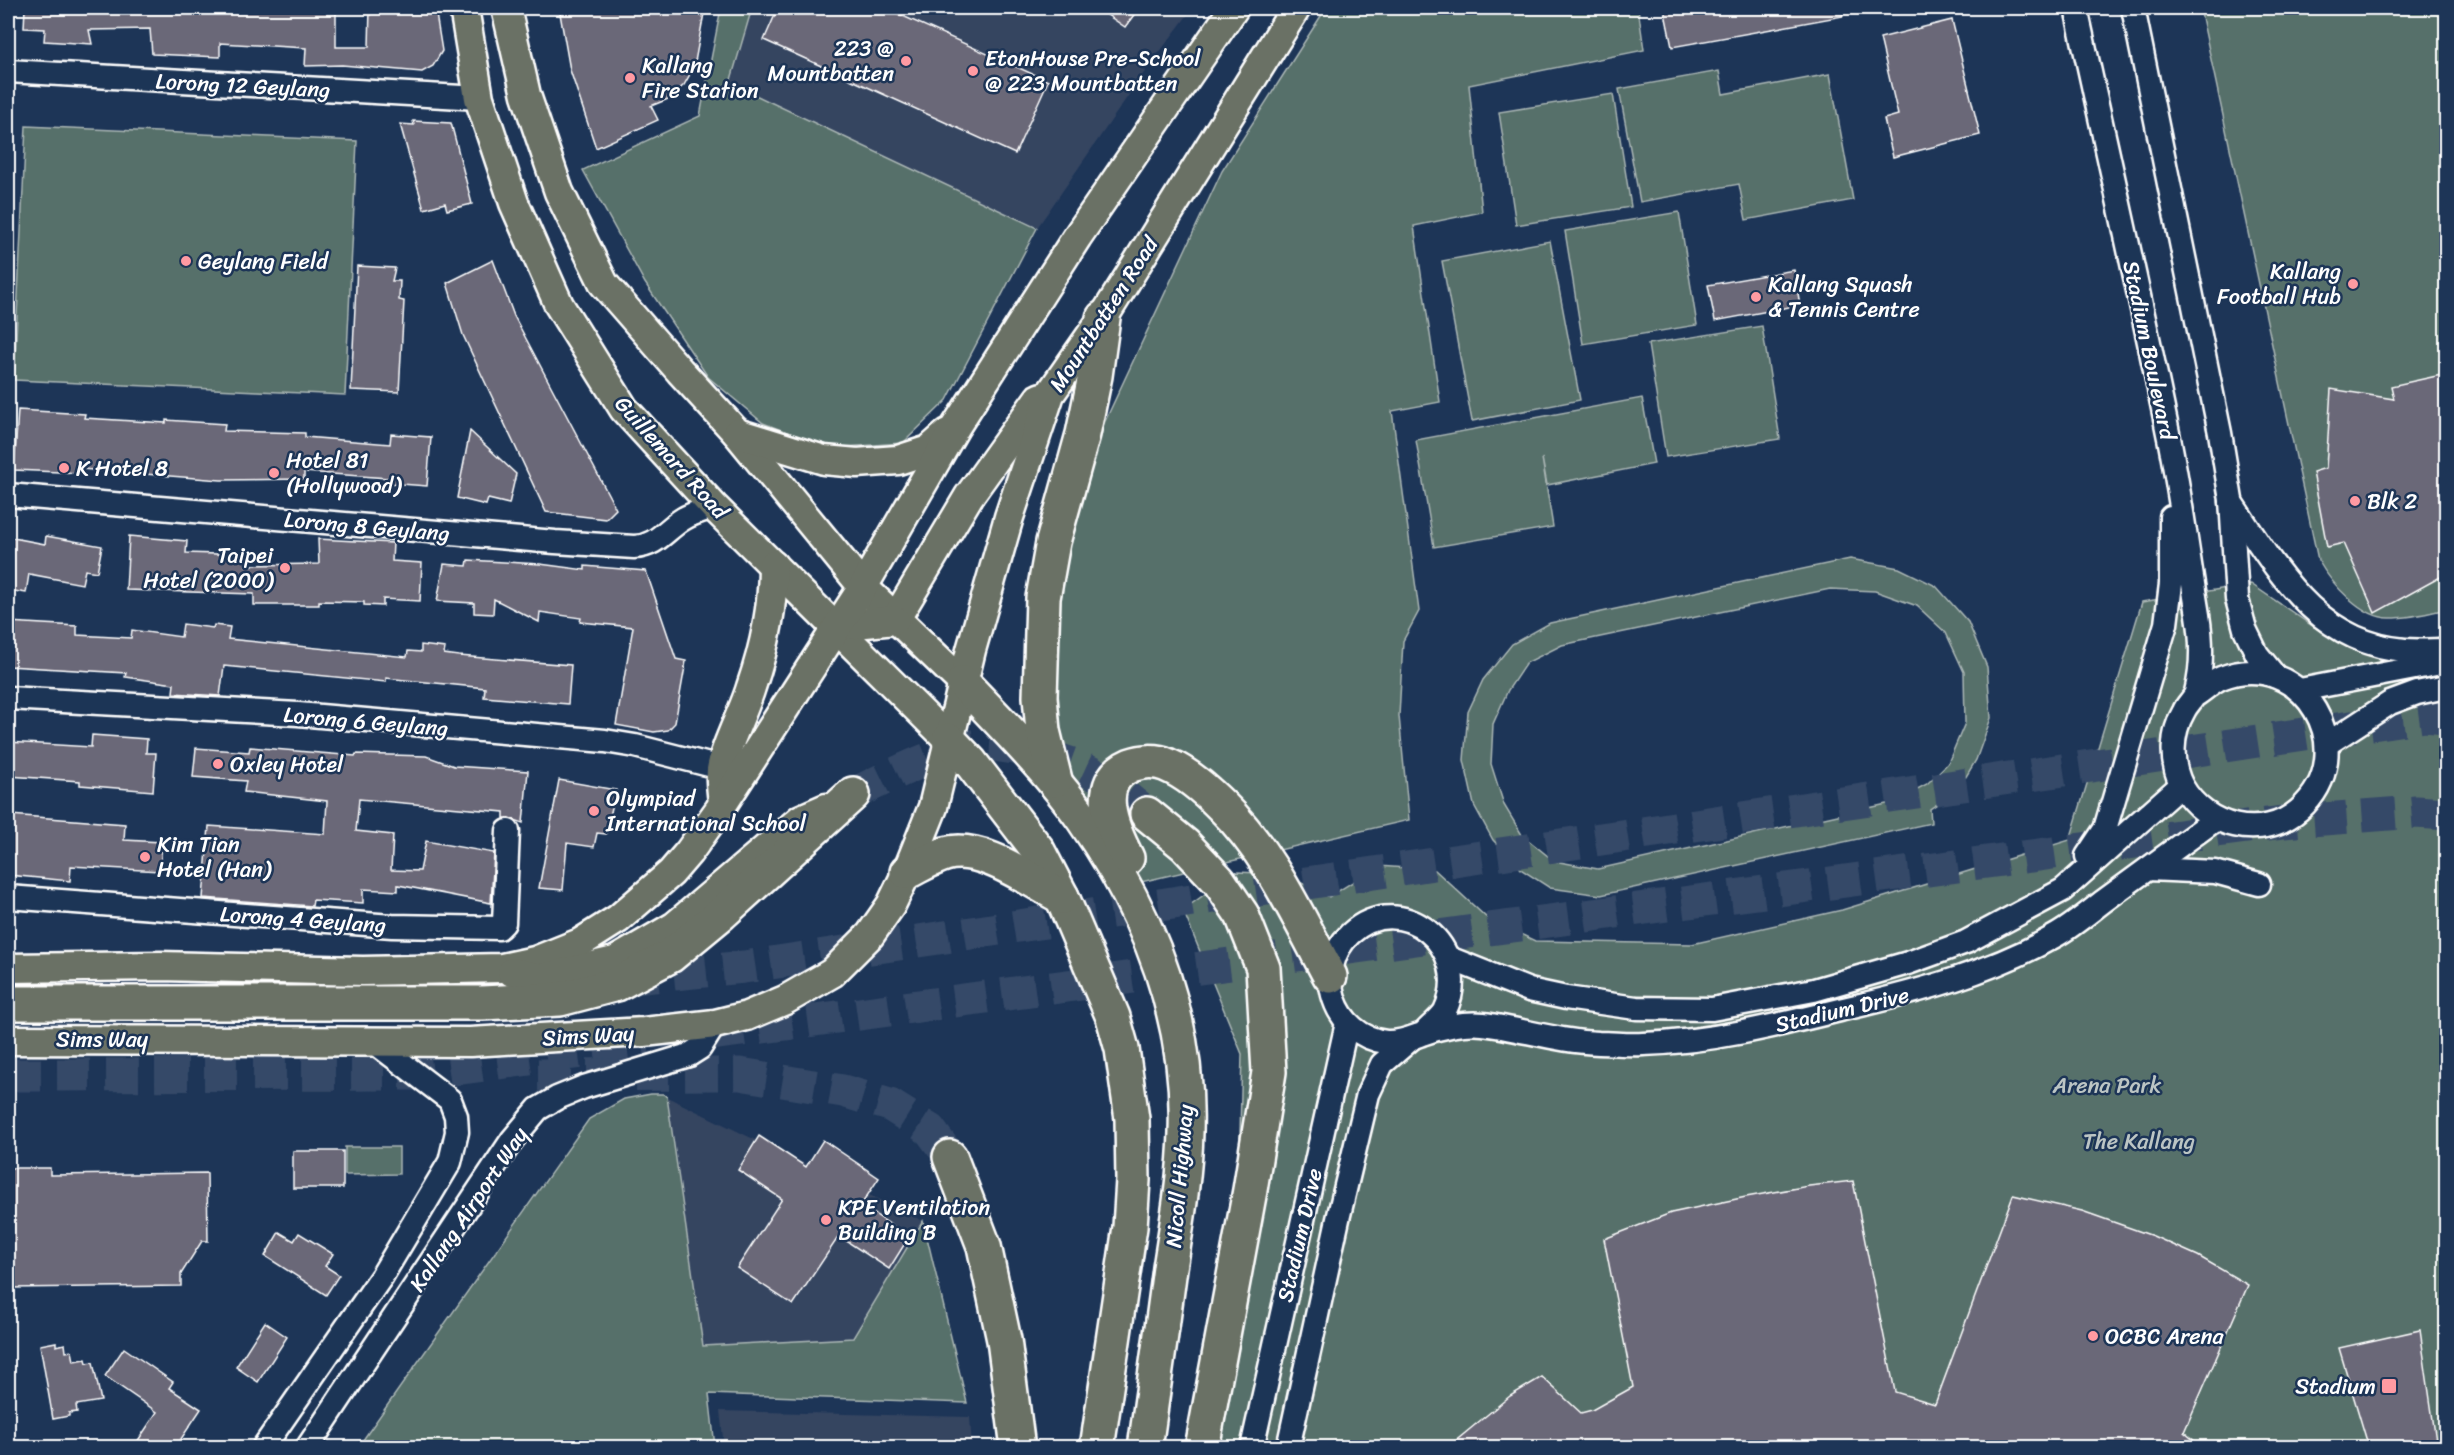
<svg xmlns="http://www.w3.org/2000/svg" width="2454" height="1455" viewBox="0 0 2454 1455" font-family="Sriracha,sans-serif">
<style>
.built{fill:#344461}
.green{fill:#576f6b;stroke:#abb7b5;stroke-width:1.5;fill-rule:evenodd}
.building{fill:#6b6778;stroke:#fff;stroke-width:1.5}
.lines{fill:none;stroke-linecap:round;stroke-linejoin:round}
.highway-tunnel{stroke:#344968;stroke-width:33;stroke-dasharray:33 16;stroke-linecap:butt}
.minor-casing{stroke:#fff;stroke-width:27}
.major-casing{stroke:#fff;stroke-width:33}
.highway-casing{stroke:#fff;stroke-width:38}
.minor{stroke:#1d3557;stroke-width:22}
.major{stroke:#6b7165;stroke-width:28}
.highway{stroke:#6b7165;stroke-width:33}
.poi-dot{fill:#ff9aa2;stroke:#1d3557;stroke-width:2}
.labels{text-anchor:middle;stroke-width:5;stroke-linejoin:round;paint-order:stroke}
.poi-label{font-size:22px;fill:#fff;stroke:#1d3557;text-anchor:start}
.street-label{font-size:22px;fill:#fff;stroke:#1d3557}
.park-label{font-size:22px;fill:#bcc5c4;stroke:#1d3557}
</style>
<rect width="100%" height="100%" fill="#1d3557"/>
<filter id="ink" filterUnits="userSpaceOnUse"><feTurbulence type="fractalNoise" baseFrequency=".0167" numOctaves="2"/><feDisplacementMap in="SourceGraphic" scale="12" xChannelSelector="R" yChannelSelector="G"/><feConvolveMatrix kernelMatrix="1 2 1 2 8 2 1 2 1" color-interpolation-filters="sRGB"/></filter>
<g filter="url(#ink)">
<g class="built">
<path d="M752 8H1193L1146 70 1037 228 730 83Z"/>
<path d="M667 1097 923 1221 853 1339 703 1346Z"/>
<path d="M720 1411 970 1417 972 1447H724Z"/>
</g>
<g class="green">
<path d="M721 8H752L730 83 1037 228 947 400 903 443 828 448 763 423 708 377 645 283 583 170 700 116Z"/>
<path d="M1326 8H1638L1644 50 1469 85 1482 212 1414 226 1440 402 1392 411 1419 611 1403 641 1399 716 1409 820 1128 885 1056 785V543L1093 447 1222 171Z"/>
<path d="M2200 8H2446V609C2429 613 2410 618 2391 618 2362 619 2331 583 2318 560Z"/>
<path d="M1719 71 1723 94 1830 74 1853 200 1746 220 1739 184 1640 202 1619 89Z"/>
<path d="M1613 94 1631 207 1516 225 1499 112Z"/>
<path d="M26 126 357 141 345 395 14 380Z"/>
<path d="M1679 212 1697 325 1583 344 1565 231Z"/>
<path d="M1550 241 1580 400 1472 421 1442 261Z"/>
<path d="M1762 326 1780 439 1666 457 1648 344Z"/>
<path d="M1642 398 1654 464 1547 485 1542 458 1553 527 1434 547 1416 440Z"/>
<path d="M1850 559 1899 568 1936 586 1968 622 1987 667 1991 718 1976 760 1958 790 1930 809 1931 823 1601 895 1550 888 1522 870 1493 840 1474 805 1464 760 1468 712 1483 680 1512 644 1550 623ZM1830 589 1875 591 1917 606 1946 633 1964 672 1965 723 1948 763 1927 784 1891 803 1598 869 1554 861 1522 835 1504 805 1491 764 1493 724 1508 690 1526 663 1562 645Z"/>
<path d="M2251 584 2314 627 2392 644 2446 636V1447H1201L1237 1254 1242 1054 1183 910 1236 872 1284 874 1329 897 1378 866 1435 870 1487 918 1535 941 1692 944 1842 910 2070 840 2142 602Z"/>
<path d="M651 1094H663L667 1097 703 1346 853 1338 923 1221 967 1403 709 1394 715 1447H358L589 1119 624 1099Z"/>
<path d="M345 1147H399V1174L345 1175Z"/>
</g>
<g class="building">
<path d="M25 8H336V47H369L370 8H435L442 51 433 66 422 72 342 65 305 66 306 48 220 43V57L152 54 150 29 89 30 92 44 44 41 45 29 24 28Z"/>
<path d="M559 8H705L694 67 684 85 668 99 651 106 658 120 596 148 570 70Z"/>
<path d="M778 8H885L1048 81 1015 154 764 40Z"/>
<path d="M1097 8H1139L1125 27Z"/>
<path d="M1664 8H1842L1843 16 1672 47Z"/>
<path d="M1952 20 1980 135 1893 157 1884 119 1898 115 1880 38Z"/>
<path d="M413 121 451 123 472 204 447 210 445 203 424 209 400 124 414 125Z"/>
<path d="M493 260 514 316 616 509 606 519 546 512 463 335 447 283Z"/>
<path d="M357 266 395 268 392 281H400L399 300 404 301 399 392 351 390Z"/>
<path d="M1794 270 1800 305 1715 321 1708 285Z"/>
<path d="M2446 374V574L2375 613 2344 543 2327 547 2313 472 2326 468 2331 389 2394 399 2391 386Z"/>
<path d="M18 410 85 414 84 418 166 423V420L225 424 224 431 305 433V437L390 444 391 434 431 437 427 486 388 483V478L304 472V479L221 480 81 469V473L14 470Z"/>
<path d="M470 431 516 474 509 504 488 499 486 505 457 498Z"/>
<path d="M46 536 102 546 97 572 85 570 82 584 29 574 26 593 8 590V537L45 544Z"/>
<path d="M129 536 187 541 186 553 247 555 246 565 319 564 318 539 393 543 392 561 422 563 420 601 383 599V606L364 605V602L319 601V605H254V594L126 590Z"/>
<path d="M468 560 540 564 585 570V566L646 571 676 659 686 661 675 723 668 730 654 732 616 725 633 627 580 622 581 618 540 612 539 622 494 599 493 614 474 613V603L437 601 444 564 467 566Z"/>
<path d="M8 622 77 626V635L131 638 132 630 181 637 183 624 213 628 214 625 230 627 228 639 407 657 408 651 421 652V645L445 648 444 654 459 656 571 665 568 704 484 697 485 688 386 678V682L224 666 220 696 173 693 174 684 125 677 126 673 8 666Z"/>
<path d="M92 735 147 739 146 753H156L153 791 80 785V781L9 776 8 742 91 747Z"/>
<path d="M250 747 355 756 356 754 426 756 454 766 528 771 523 823 509 818H504V812L359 799 356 831 393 835 391 870 420 871 426 841 494 853 491 903 398 885V891L363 889V903L313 900 312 906 203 898 209 826 325 834 327 801 244 792 246 781 193 777 196 748 249 752Z"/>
<path d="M559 780 616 790 606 834 597 833 594 847 567 843 563 890 539 888Z"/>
<path d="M10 815 125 824 124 840 162 842 160 871 71 866 70 881 8 875Z"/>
<path d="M759 1136 806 1167 823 1140 879 1178 861 1205 909 1237 889 1269 839 1236 793 1305 737 1268 782 1199 738 1170Z"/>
<rect x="293" y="1151" width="50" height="37"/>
<path d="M8 1168H50V1175L207 1173 208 1241H202L181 1274V1286L8 1288Z"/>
<path d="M1853 1181 1895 1392 1935 1404 2013 1195 2082 1211 2153 1236 2198 1256 2248 1285 2184 1432 2203 1448H1447L1510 1396 1542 1377 1581 1413 1592 1410 1633 1387 1604 1239 1671 1213 1746 1197 1809 1186Z"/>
<path d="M279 1232 294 1241 299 1233 333 1254 325 1266 339 1275 326 1295 265 1256Z"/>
<path d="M265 1322 287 1337 258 1382 236 1367Z"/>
<path d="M2420 1330 2437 1448H2369L2339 1348Z"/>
<path d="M56 1342V1346L65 1344 66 1352 72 1351 74 1361 86 1359 87 1363 93 1362 101 1401 76 1405 77 1412 69 1413V1416L53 1419 40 1345Z"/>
<path d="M124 1348 173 1382 169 1388 201 1409 175 1448H133L157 1412 105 1376Z"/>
</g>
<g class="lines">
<g class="highway-tunnel">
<path d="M853 794C891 776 930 754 972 746 1000 740 1067 759 1092 773 1111 783 1129 800 1147 814"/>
<path d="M625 979 744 967 2425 716 2446 718"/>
<path d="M138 987 267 986 344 980"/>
<path d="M711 1034 2283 822 2416 812 2446 814"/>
<path d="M8 1075 417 1074 648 1043"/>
<path d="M538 1075 740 1074 843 1091 890 1105 930 1130 950 1157"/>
</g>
<g class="minor-casing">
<g id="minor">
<path d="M2076 8C2107 151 2140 295 2169 438 2181 497 2188 556 2198 615 2202 640 2203 666 2196 692 2194 699 2187 704 2184 711 2171 733 2170 763 2182 786 2205 827 2262 842 2299 810 2365 752 2302 646 2221 678 2212 682 2204 690 2196 695"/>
<path d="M2133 8 2220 433 2231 500 2237 599 2245 629 2257 654 2275 676"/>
<path d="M8 71 479 98"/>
<path d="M8 495 555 542 634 547C657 546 665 530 683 519 692 513 704 510 714 507"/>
<path d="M2231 502C2276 568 2316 643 2405 650 2419 651 2433 650 2446 650"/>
<path d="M2300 690 2446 662"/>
<path d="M8 698 298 714 605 741 635 746 721 768"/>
<path d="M2327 744 2390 703 2417 693 2446 687"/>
<path d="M2087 856 2105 829 2166 624 2171 584V517"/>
<path d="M2148 869 2215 872 2259 884"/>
<path d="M8 897 392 926 499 928 504 923 508 831"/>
<path d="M1449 958 1529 990 1566 998 1636 1008 1712 1009 1814 990 1908 963 1966 942 2063 890 2181 785"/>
<path d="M1424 1033C1430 1026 1440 1019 1445 1011 1475 947 1400 887 1350 934 1312 970 1334 1036 1386 1042 1399 1043 1411 1038 1422 1034 1440 1027 1464 1022 1483 1024 1522 1029 1560 1042 1599 1043 1614 1043 1628 1045 1643 1044 1711 1042 1779 1025 1844 1009 1917 992 1990 973 2055 936 2073 926 2089 912 2105 900 2142 873 2179 846 2216 819"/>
<path d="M263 1448 382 1276 450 1162 457 1132 456 1116 450 1100 374 1042"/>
<path d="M307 1448 512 1140 538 1109 557 1098 584 1087 689 1055 700 1048 715 1024"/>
<path d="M1252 1448 1347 1023"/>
<path d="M1288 1448 1338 1219 1368 1094 1382 1064 1411 1039"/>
</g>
</g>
<g class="major-casing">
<g id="major">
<path d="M464 8 479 98 514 203 559 305 624 409 714 507 949 740"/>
<path d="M506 8 526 95 559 192 604 284 680 371 737 433 863 587 963 683"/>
<path d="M737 433 824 460 857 463 898 460 929 450 948 433"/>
<path d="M895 620 969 496 1039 398 1042 397"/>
<path d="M836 626 895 620"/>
<path d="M723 803C722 792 720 781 721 770 724 748 744 711 751 687 765 647 773 607 773 565"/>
<path d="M8 968 160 966 363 971 502 968 535 961 580 943 618 919 671 873 689 852 719 810 863 587 956 426 1077 237 1234 8"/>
<path d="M512 972 542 978 615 961 675 926 801 819 826 808"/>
<path d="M8 1040 470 1042 644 1032 715 1024 747 1016 785 1000 832 973 870 935 891 905 907 872 933 807 971 650 1009 517 1050 394 1103 318 1296 8"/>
</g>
</g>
<g class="highway-casing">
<g id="highway">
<path d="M963 683C1002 724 1051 773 1083 819 1148 912 1190 1018 1186 1132 1185 1177 1177 1223 1170 1268 1162 1328 1154 1387 1145 1448"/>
<path d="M949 740 971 763 1037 849 1062 897 1113 1017 1122 1049 1132 1119 1133 1180 1130 1227 1097 1448"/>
<path d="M1055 780 1043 731 1040 697 1043 598 1053 542 1083 434 1095 376 1103 318"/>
<path d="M1147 814 1185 845 1219 881 1242 915 1263 968 1269 1072 1250 1190 1202 1448"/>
<path d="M1127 858C1113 831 1091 782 1131 765 1142 761 1156 760 1167 765 1186 773 1207 791 1222 806 1270 853 1298 917 1330 976"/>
<path d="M907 872C919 866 932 858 945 854 981 843 1031 881 1062 897"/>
<path d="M8 1003H482L560 999 617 984 670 956 722 913 853 794"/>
<path d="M950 1157 984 1246 1004 1340 1018 1448"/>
</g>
</g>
<use href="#minor" class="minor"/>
<use href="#major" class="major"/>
<use href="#highway" class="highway"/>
</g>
</g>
<g class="poi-dot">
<circle cx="906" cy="61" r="6"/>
<circle cx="973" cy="71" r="6"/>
<circle cx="630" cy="78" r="6"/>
<circle cx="186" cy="261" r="6"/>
<circle cx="2353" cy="284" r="6"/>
<circle cx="1756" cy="297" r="6"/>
<circle cx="64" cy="468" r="6"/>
<circle cx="274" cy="473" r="6"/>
<circle cx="2355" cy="501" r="6"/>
<circle cx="285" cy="568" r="6"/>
<circle cx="218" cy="764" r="6"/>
<circle cx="594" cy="811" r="6"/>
<circle cx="145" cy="857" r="6"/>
<circle cx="826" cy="1220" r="6"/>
<circle cx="2093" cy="1336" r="6"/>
<rect x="2381" y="1378" width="16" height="16" rx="3"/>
</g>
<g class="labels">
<g class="poi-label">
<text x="894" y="56" text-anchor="end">223 @<tspan x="894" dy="25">Mountbatten</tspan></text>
<text x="985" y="66">EtonHouse Pre-School<tspan x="985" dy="25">@ 223 Mountbatten</tspan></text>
<text x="642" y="73">Kallang<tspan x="642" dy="25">Fire Station</tspan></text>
<text x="198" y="269">Geylang Field</text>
<text x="2341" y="279" text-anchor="end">Kallang<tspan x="2341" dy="25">Football Hub</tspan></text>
<text x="1768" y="292">Kallang Squash<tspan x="1768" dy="25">&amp; Tennis Centre</tspan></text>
<text x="286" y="468">Hotel 81<tspan x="286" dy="25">(Hollywood)</tspan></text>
<text x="76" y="476">K Hotel 8</text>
<text x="2367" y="509">Blk 2</text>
<text x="273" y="563" text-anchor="end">Taipei<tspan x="273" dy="25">Hotel (2000)</tspan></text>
<text x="230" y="772">Oxley Hotel</text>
<text x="606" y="806">Olympiad<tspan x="606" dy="25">International School</tspan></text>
<text x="157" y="852">Kim Tian<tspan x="157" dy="25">Hotel (Han)</tspan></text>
<text x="838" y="1215">KPE Ventilation<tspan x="838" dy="25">Building B</tspan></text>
<text x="2105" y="1344">OCBC Arena</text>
<text x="2376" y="1394" text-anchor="end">Stadium</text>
</g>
<g class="street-label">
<text transform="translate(243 85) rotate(3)" y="8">Lorong 12 Geylang</text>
<text transform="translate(1103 314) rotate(-57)" y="8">Mountbatten Road</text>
<text transform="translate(2150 350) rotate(78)" y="8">Stadium Boulevard</text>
<text transform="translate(672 457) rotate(48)" y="8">Guillemard Road</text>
<text transform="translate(367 526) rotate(5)" y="8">Lorong 8 Geylang</text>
<text transform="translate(366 721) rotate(5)" y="8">Lorong 6 Geylang</text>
<text transform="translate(303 919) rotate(4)" y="8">Lorong 4 Geylang</text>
<text transform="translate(1842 1009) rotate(-13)" y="8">Stadium Drive</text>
<text transform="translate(588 1035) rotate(-3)" y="8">Sims Way</text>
<text x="102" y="1047">Sims Way</text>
<text transform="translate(1179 1176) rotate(-85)" y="8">Nicoll Highway</text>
<text transform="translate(468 1209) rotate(-56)" y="8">Kallang Airport Way</text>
<text transform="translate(1299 1235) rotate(-77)" y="8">Stadium Drive</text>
</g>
<g class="park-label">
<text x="2107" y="1093">Arena Park</text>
<text x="2139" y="1149">The Kallang</text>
</g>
</g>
<rect width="2454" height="1455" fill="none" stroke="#1d3557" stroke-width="30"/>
<rect x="15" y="15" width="2424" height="1425" fill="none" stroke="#fff" stroke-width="2" filter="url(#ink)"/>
</svg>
